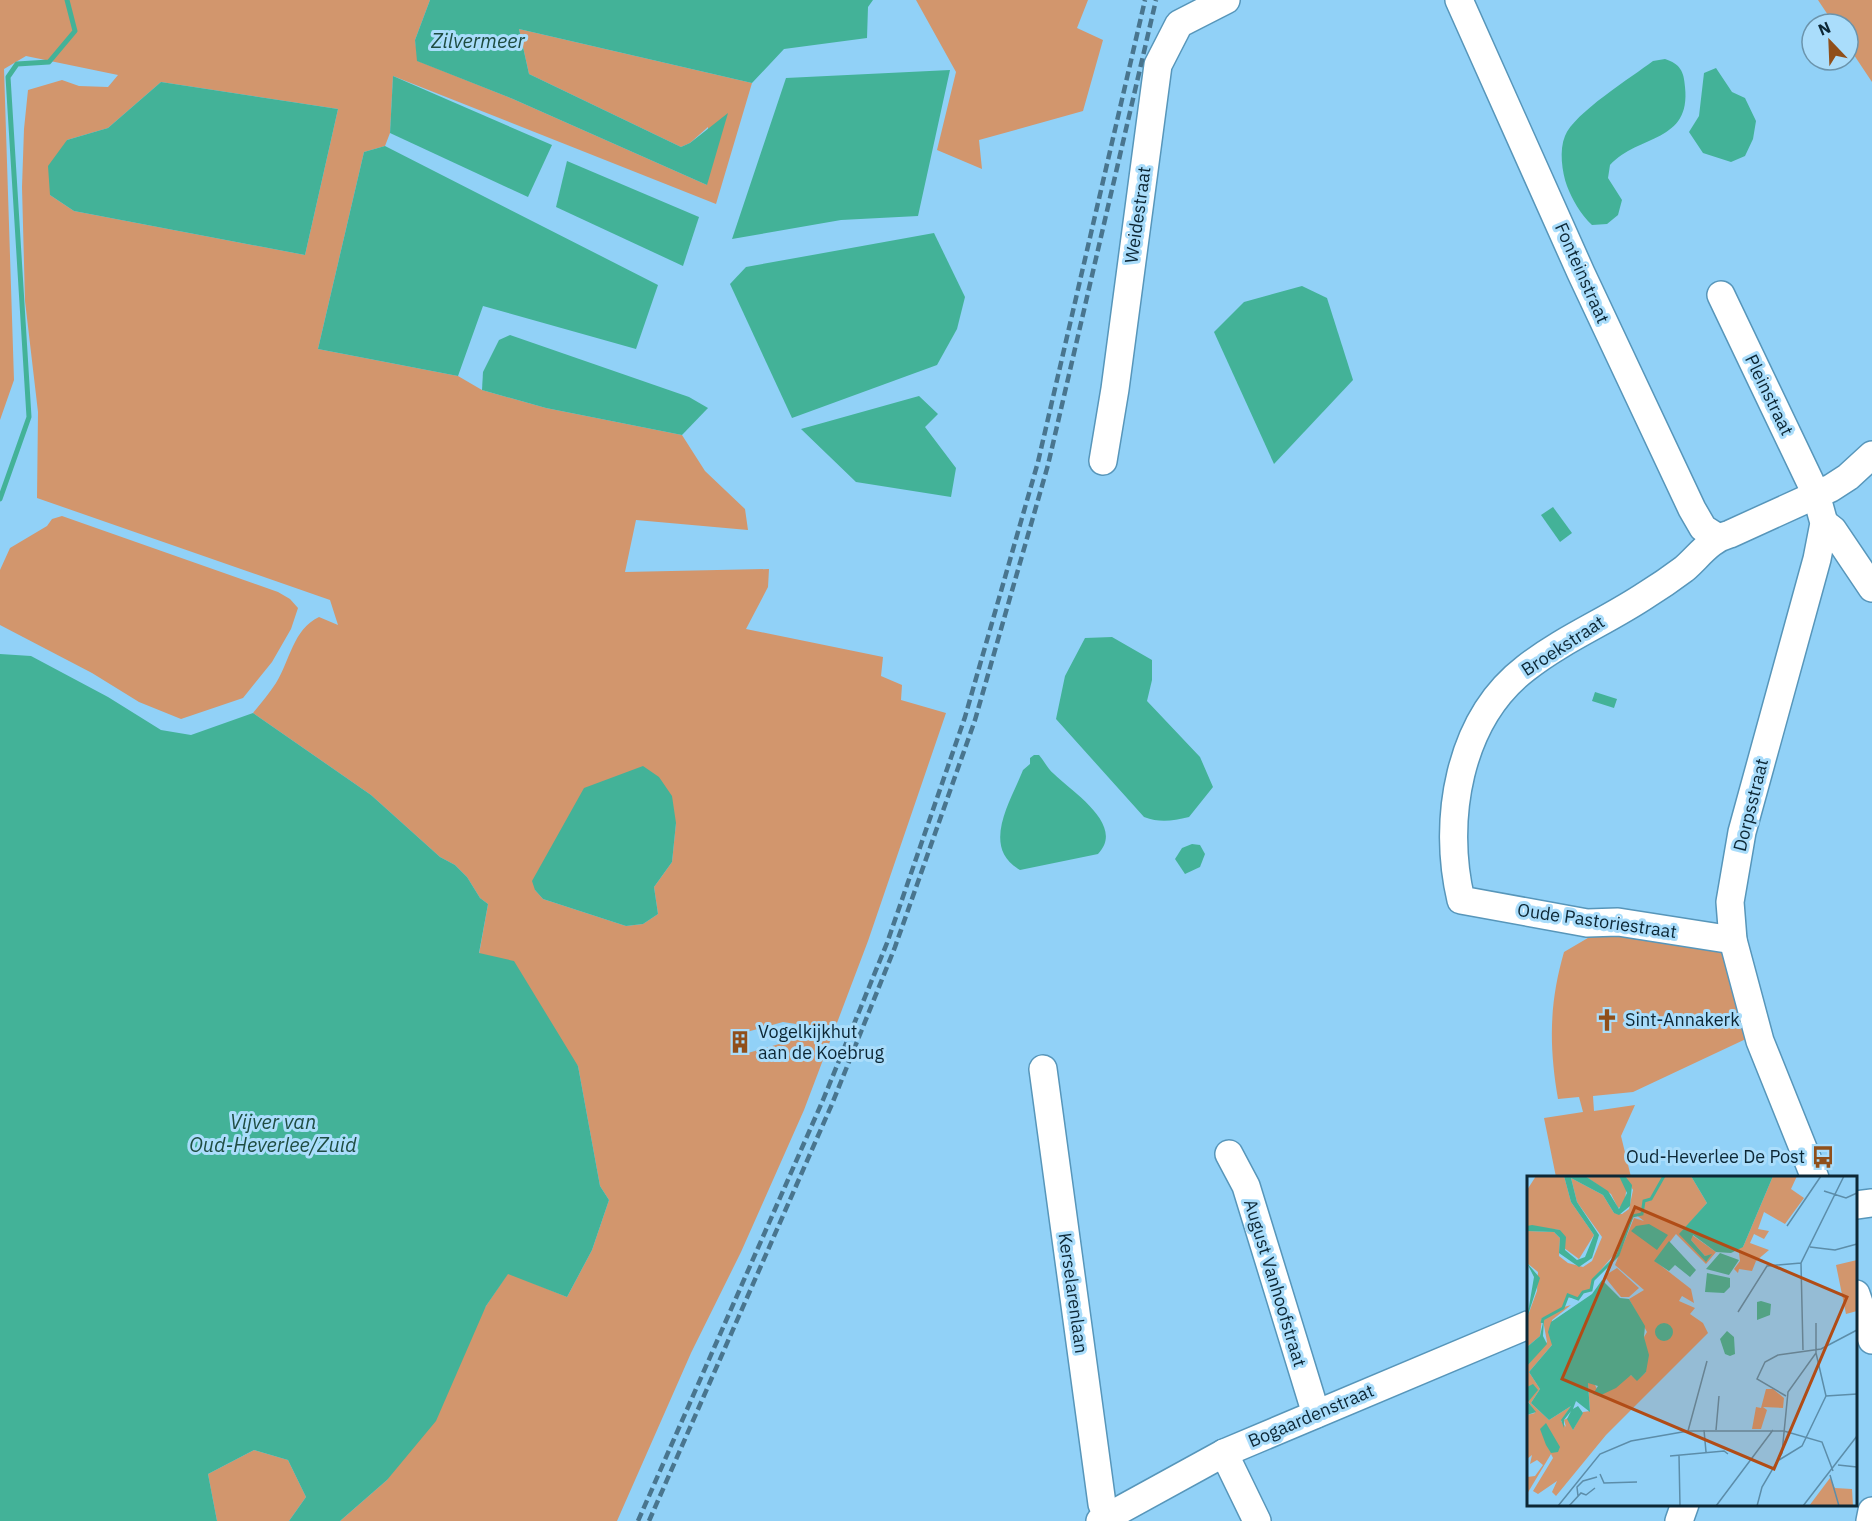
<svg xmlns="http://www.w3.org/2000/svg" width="1872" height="1521" viewBox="0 0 1872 1521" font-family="'IBM Plex Sans',sans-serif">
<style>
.green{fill:#d2966d;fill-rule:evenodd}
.water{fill:#43b298}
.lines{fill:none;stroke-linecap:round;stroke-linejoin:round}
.stream{stroke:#43b298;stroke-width:5}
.minor-casing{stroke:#5796ba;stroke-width:30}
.minor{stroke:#fff;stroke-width:27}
.rail{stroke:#49758e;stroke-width:4.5;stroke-dasharray:9 4.5;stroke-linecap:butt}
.labels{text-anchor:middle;stroke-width:6;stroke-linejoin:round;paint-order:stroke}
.street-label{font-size:18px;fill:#0c2735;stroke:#aaddfb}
.poi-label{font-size:18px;fill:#0c2735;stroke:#aaddfb;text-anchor:start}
.water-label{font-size:20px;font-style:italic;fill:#1f4d42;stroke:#aaddfb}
.inset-river{fill:none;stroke:#43b298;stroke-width:3}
.inset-road{fill:none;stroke:#5c8da9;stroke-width:1.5}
.view{fill:#b14c16;fill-opacity:0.15;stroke:#b14c16;stroke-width:3}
.inset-edge{fill:none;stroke:#0c2735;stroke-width:3}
</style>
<rect width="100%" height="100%" fill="#91d1f7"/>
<g class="green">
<path d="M0 0H430L415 40 418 61 513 99 707 185 708 127 690 143 681 147 529 74 519 29 752 83 716 204 393 76 390 133 385 146 364 152 318 349 458 376 482 390 546 408 682 435 705 471 745 509 748 530 636 520 625 572 769 569 768 587 746 629 883 657 881 676 902 685 901 700 946 713 868 941 804 1110 741 1252 691 1353 617 1521H340L387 1480 486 1306 508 1273 567 1297 592 1250 609 1200 600 1186 578 1066 479 954 488 904 480 898 467 877 455 865 440 857 371 795 253 713C261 703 269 694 276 683 290 661 293 629 319 617L338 625 330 600 37 498 38 412 25 301 22 187 24 129 28 90 62 80 79 86 108 87 118 75 26 56 4 69 14 380 0 420ZM161 82 338 109 305 255 74 211 50 195 67 140 108 128ZM676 823 672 862 654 887 658 914 643 924 626 926 543 899 535 890ZM783 1022 796 1024V1039L748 1053 746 1045 739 1049 732 1036Z"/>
<path d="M916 0H1088L1077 28 1103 40 1083 111 979 140 982 169 937 150 956 72Z"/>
<path d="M1818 0H1872V82L1848 46V24H1834Z"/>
<path d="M62 516 278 592 290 599 298 608 291 629 272 662 243 698 181 719 139 702 92 673 0 625V570L10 548 47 526 52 519Z"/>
<path d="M1610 925 1715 944 1725 956 1748 1038 1633 1092 1593 1096 1594 1111 1635 1105 1621 1136 1631 1177H1556L1544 1118 1583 1112 1579 1097 1558 1099C1549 1046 1549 1004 1564 952Z"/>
<path d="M254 1450 288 1460 306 1497 289 1521H217L208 1474Z"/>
</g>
<g class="water">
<path d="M430 0H873L868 7 867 38 784 49 752 83 519 29 529 74 681 147 690 143 728 113 707 185 513 99 417 61 415 40Z"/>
<path d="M1665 59C1680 64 1684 71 1685 87 1691 143 1639 134 1610 165L1608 178 1622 200 1618 215 1607 224 1592 225C1581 215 1572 199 1567 186 1562 172 1559 150 1565 136 1574 113 1632 77 1653 61Z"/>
<path d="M1716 68 1732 92 1745 98 1756 121 1753 139 1745 156 1731 162 1703 153 1689 132 1699 116 1704 73Z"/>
<path d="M950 70 918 216 841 220 732 239 786 78Z"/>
<path d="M393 76 552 145 528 197 390 133Z"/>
<path d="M161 82 338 109 305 255 74 211 50 195 48 166 67 140 108 128Z"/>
<path d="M385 146 658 285 636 349 483 306 458 376 318 349 364 152Z"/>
<path d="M567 161 699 217 683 266 556 207Z"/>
<path d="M934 233 965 297 957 329 937 365 792 418 730 284 746 267Z"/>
<path d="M1302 286 1327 298 1353 380 1274 464 1214 332 1244 302Z"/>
<path d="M510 335 689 397 708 408 682 435 546 408 482 390 483 372 499 340Z"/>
<path d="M919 396 938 414 925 427 956 468 951 497 856 482 801 429Z"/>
<path d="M1553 507 1572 533 1560 542 1541 515Z"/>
<path d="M1112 637 1152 660V680L1147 701 1200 757 1213 787 1189 817C1172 821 1160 823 1144 817L1056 719 1065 676 1085 638Z"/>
<path d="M0 654 31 656 108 697 161 730 191 735 253 713 371 795 440 857 455 865 467 877 480 898 488 904 479 953 514 961 578 1066 600 1186 609 1200 592 1250 567 1297 508 1274 486 1306 436 1421 387 1480 340 1521H289L306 1497 288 1460 254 1450 208 1474 217 1521H0Z"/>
<path d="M1595 692 1617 699 1614 708 1592 701Z"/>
<path d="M1034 755H1039C1044 761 1048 769 1054 774 1072 792 1126 825 1098 854L1020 870C980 847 1011 801 1023 770L1030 764V758Z"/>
<path d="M643 766 659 777 672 796 676 823 672 862 654 887 658 914 643 924 626 926 543 899 535 890 532 881 584 788Z"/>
<path d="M1192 844 1200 845 1205 854 1200 867 1185 874 1175 859 1182 848Z"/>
</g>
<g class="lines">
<path class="stream" d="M0 499 29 417 8 77 17 64 49 62 75 31 67 0"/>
<g class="minor-casing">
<g id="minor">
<path d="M1459 0 1581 273 1692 509 1703 528 1717 537"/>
<path d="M1721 295 1816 494 1824 523 1817 559 1742 832 1730 902 1733 940 1760 1041 1815 1178"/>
<path d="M1103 461 1115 389 1158 65 1179 24 1226 0"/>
<path d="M1824 523 1833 530 1872 588"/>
<path d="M1733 940 1618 922 1587 923 1461 900C1442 821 1458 720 1526 668 1563 639 1607 621 1646 595 1659 587 1672 578 1684 569 1699 556 1710 539 1730 534L1831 488 1848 477 1872 455"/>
<path d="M1043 1069 1102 1504 1107 1516"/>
<path d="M1229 1154 1246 1186 1316 1414"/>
<path d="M1856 1205 1872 1203"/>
<path d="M1856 1294 1872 1340"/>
<path d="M1224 1453 1257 1521"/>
<path d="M1100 1521 1224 1453 1528 1325"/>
<path d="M1679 1521 1685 1504"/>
<path d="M1870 1521 1872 1511"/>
</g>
</g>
<use href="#minor" class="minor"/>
<g class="rail">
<path d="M638 1521 823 1100 887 943 965 717 1038 462 1145 0"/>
<path d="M649 1521 832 1104 895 947 975 720 1048 465 1156 0"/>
</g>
</g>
<defs>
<g id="church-bare" transform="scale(1.8)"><path d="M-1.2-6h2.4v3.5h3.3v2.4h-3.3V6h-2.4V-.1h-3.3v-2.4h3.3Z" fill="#904f1a" stroke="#aaddfb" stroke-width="2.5" paint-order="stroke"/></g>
<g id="building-bare" transform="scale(1.8)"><path d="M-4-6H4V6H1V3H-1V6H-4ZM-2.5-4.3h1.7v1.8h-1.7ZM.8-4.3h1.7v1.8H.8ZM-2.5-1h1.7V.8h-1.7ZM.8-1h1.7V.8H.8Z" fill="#904f1a" stroke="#aaddfb" stroke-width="2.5" paint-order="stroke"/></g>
<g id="bus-bare" transform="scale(1.8)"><path d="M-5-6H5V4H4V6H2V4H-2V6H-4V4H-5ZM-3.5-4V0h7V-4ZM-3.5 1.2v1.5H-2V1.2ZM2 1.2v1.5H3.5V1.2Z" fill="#904f1a" stroke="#aaddfb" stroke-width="2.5" paint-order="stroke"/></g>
</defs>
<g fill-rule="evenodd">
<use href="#church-bare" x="1607" y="1020"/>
<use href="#building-bare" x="740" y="1042"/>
<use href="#bus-bare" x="1823" y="1157"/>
</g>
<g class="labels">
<g class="street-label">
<text transform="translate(1138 215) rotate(-82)" y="6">Weidestraat</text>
<text transform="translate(1582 273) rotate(66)" y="6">Fonteinstraat</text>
<text transform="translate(1769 395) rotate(64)" y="6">Pleinstraat</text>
<text transform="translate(1563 646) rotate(-33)" y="6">Broekstraat</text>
<text transform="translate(1751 805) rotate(-76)" y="6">Dorpsstraat</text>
<text transform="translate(1597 921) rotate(8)" y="6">Oude Pastoriestraat</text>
<text transform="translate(1275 1283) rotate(73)" y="6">August Vanhoofstraat</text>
<text transform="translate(1073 1293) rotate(82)" y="6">Kerselarenlaan</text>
<text transform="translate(1311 1416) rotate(-23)" y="6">Bogaardenstraat</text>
</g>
<g class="poi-label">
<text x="1625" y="1026">Sint-Annakerk</text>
<text x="758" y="1038">Vogelkijkhut<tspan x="758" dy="21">aan de Koebrug</tspan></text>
<text x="1805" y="1163" text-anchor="end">Oud-Heverlee De Post</text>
</g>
<g class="water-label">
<text x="478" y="48">Zilvermeer</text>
<text x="273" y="1129">Vijver van<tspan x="273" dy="23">Oud-Heverlee/Zuid</tspan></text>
</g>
</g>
<g transform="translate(1527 1176)">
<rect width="330" height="330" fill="#91d1f7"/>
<path d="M9 0H37L44 26 67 59 52 83 37 72 33 54 0 50V14ZM58 0H92L100 10 97 29 91 32 84 18ZM98 0H164L180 27 153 58 179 85 184 79 178 80 164 64 165 59 189 76 179 88 149 58 128 85 164 113 167 127 155 120 152 125 168 132 163 138 176 147 181 157 79 259 29 320 25 316 30 305 11 318 6 315 26 282 24 278 0 318V301L8 300 16 289 10 284 3 288 5 279 0 283V239L8 237 1 225 10 214 6 209 0 211V190L20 166 16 144 30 136 15 142 13 160 0 171V142L10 115 11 96 0 87V55L27 56 33 62 32 80 41 87 56 91 65 85 75 61 50 26 44 2 76 19 87 37 95 38 102 33 106 14ZM108 38 117 45 107 42 88 89 117 114 102 123 120 156 117 161 119 196 110 204 104 199 71 215 67 207H61L63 235 56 236 46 254 41 242 37 244 39 251 34 245 44 230 22 244 4 227 13 213 2 196 25 169V144L44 129 37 131 39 121 51 123 56 116 64 114 66 103 91 74ZM246 0H270L264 13 277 22 258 48 237 36 231 53 242 55 237 63 227 58 223 67 242 74 229 85 225 95 212 93 211 97 207 93 213 85 211 70 216 71ZM330 84V135L319 138 309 89ZM90 92 112 112 102 121H94L77 100ZM239 213H246L257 222 256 232 236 231 240 234 234 253H225L229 231 234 232ZM303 302 308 312 325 313 326 330H282Z" fill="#d2966d" fill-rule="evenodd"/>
<path d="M37 0H58L81 15 92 33 100 17 92 0H98L105 9 103 30 92 39 87 37 76 19 44 2 50 26 72 59 65 82 52 91 32 77 33 62 27 56 0 55V50L5 49 33 54 39 61 38 74 50 84 58 81 67 59 44 26ZM164 0H246L216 71 204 77 189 76 166 59 164 64 178 80 185 78 179 86 152 58 180 27ZM122 48 141 59 130 74 104 55 109 50ZM142 65 169 94 163 101 148 89 142 95 127 85ZM193 77 212 84 202 99 179 93ZM0 87 13 102 0 142 7 101ZM180 97 203 102V111L197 117 178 116ZM75 104 93 122 102 123 118 150 117 161 122 179 119 196 110 205 104 199 89 212 72 220 66 218 71 210 61 207 63 236 49 225 46 233 51 230 56 237 46 254 40 243 44 235 37 244V252L34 244 44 230 22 244 4 227 13 213 2 196 25 169 21 156 24 146 65 118ZM234 125 244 128 243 139 230 144V126ZM17 142 16 160 20 168 0 190V171L13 160ZM128 156a9 9 0 1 1 18 0a9 9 0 1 1-18 0ZM200 155 207 161 208 178 203 180 198 178 193 163ZM6 208 11 214 1 226 9 236 0 239V211ZM19 247 33 271 31 276 24 277 19 269 13 253Z" fill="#43b298"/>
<path class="inset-river" d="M15 147 16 143 36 132 41 119 51 123 56 116 64 114 66 104 91 79 105 40 115 38 117 25 124 23 137 0"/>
<path class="inset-road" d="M297 15 319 22 330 17M260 50 294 0M283 71 308 74 330 68M211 136 240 90 274 87M276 174 274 87 317 0M259 220 230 203 238 186 251 179 294 173 330 154M299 220 330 218M177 254 179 276M189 254 192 220M161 255 180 185M152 279 153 330M143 280 197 275 201 278M252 284 275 270 299 220 289 177M311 289 330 291M73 298 77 307 110 306M303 299 312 330M51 320 50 311 56 305 70 301M31 330 73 278 104 265 161 255H257L295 266 306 295M42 330 54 317 59 319 68 312M189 330 246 254M230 330 235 311 255 277 261 216 289 177V147M276 330 330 260"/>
<path class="view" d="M108 31 320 121 247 293 35 203Z"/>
<rect width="330" height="330" class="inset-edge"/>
</g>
<g transform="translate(1830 42) rotate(337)"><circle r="28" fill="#aaddfb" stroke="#6b94ac" stroke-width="1.5"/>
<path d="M0-4.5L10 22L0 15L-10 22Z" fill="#904f1a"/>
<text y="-9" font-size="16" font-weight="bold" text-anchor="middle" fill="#0c2735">N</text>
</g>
</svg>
